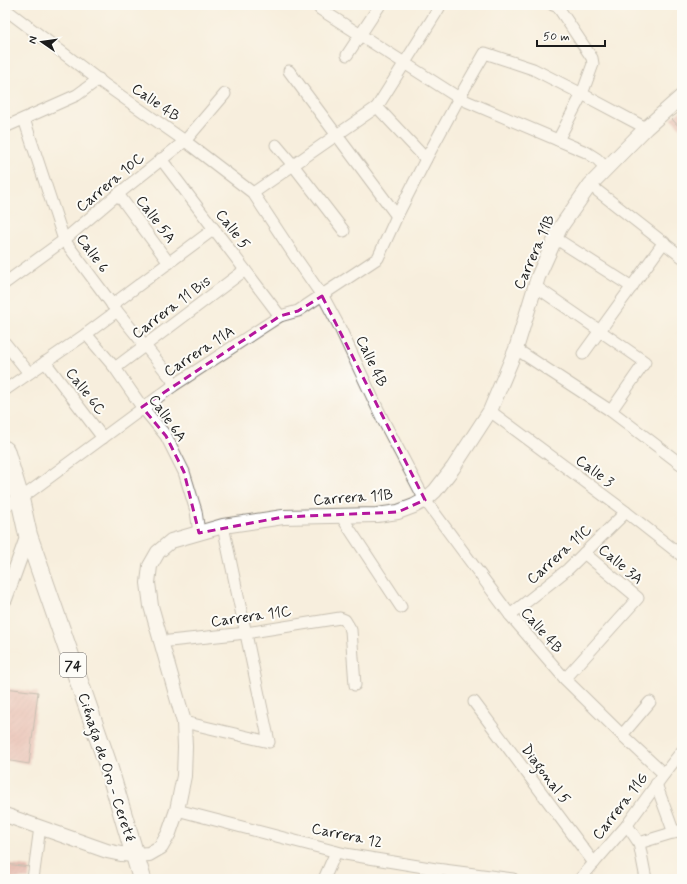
<svg xmlns="http://www.w3.org/2000/svg" width="687" height="884" viewBox="0 0 687 884" font-family="Mynerve,sans-serif">
<style>
.building{fill:url(#building-hatch)}
.lines{fill:none;stroke-linecap:round;stroke-linejoin:round}
.minor-casing{stroke:#8a857c;stroke-width:13}
.tertiary-casing{stroke:#8a857c;stroke-width:16}
.trunk-casing{stroke:#8a857c;stroke-width:20}
.minor{stroke:#fff;stroke-width:11}
.tertiary{stroke:#fff;stroke-width:14}
.trunk{stroke:#fff;stroke-width:18}
.marked{fill:none;stroke:#b5179e;stroke-width:3;stroke-dasharray:8 5;stroke-linejoin:round}
.labels{text-anchor:middle;stroke-width:4;stroke-linejoin:round;paint-order:stroke}
.shield{fill:#fdfcf7;stroke:#605f5e;stroke-width:1}
.shield-label{font-size:14px;font-weight:bold;fill:#1c1c1c}
.street-label{font-size:15px;fill:#1c1c1c;stroke:#fdfcf7}
</style>
<defs>
<pattern id="building-hatch" width="6" height="6" patternUnits="userSpaceOnUse"><rect width="6" height="6" fill="#da8e8a"/><path d="M-1 1l2-2M0 6l6-6M5 7l2-2" fill="none" stroke="#b07370"/></pattern>
</defs>
<rect width="100%" height="100%" fill="#fdfcf7"/>
<filter id="ink" filterUnits="userSpaceOnUse"><feTurbulence type="fractalNoise" baseFrequency=".025" numOctaves="2"/><feDisplacementMap in="SourceGraphic" scale="8" xChannelSelector="R" yChannelSelector="G"/><feConvolveMatrix kernelMatrix="1 2 1 2 8 2 1 2 1" color-interpolation-filters="sRGB"/></filter>
<filter id="wash" filterUnits="userSpaceOnUse"><feTurbulence type="fractalNoise" baseFrequency=".012" numOctaves="4" result="noise"/><feDisplacementMap in="SourceGraphic" scale="16" xChannelSelector="R" yChannelSelector="G"/><feGaussianBlur stdDeviation="0.9" result="paint"/><feColorMatrix in="noise" values="0 0 0 0 0 0 0 0 0 0 0 0 0 0 0 0 0 1.4 0 .05"/><feComposite in="paint" operator="in"/></filter>
<g filter="url(#wash)">
<rect width="100%" height="100%" fill="#f7eedd"/>
<g id="blocks">
<g class="building">
<path d="M682 110V130L671 118Z"/>
<path d="M5 688 38 692 29 764 5 760Z"/>
<path d="M5 864 30 867 29 879H5Z"/>
</g>
</g>
</g>
<g filter="url(#ink)">
<use href="#blocks" fill-opacity="0" stroke="#8a857c" stroke-width="1"/>
<g class="lines">
<g class="minor-casing">
<g id="minor">
<path d="M318 5 320 9 459 98 586 152 597 159 606 168"/>
<path d="M553 5 558 7 592 58 593 64 582 94 558 140"/>
<path d="M5 9 104 84 185 141 253 193 298 261 325 300 339 326 383 420 425 500 510 615 565 679 622 735 664 774"/>
<path d="M347 55 380 5"/>
<path d="M289 71 397 216"/>
<path d="M377 107 426 159"/>
<path d="M24 119 64 240 117 311 171 378 173 382V386"/>
<path d="M5 127 77 95 99 79"/>
<path d="M276 145 293 165 344 231"/>
<path d="M161 159 280 316"/>
<path d="M590 185 682 257"/>
<path d="M253 193 377 107 436 13 439 8 438 5"/>
<path d="M118 194 169 263"/>
<path d="M555 238 632 287"/>
<path d="M5 283 64 240 118 194 185 141 225 94"/>
<path d="M535 286 645 362 611 411"/>
<path d="M112 305 214 229"/>
<path d="M86 334 115 368 142 407 166 436 184 472 196 511 199 533"/>
<path d="M5 343 29 373"/>
<path d="M516 349 611 411 682 465"/>
<path d="M583 354 664 242"/>
<path d="M45 362 103 438"/>
<path d="M115 368 245 270"/>
<path d="M5 390 86 334 117 311"/>
<path d="M490 411 626 512 682 556"/>
<path d="M5 506 20 499 173 386 280 316 298 311 378 258 397 216 426 159 459 98 485 53 533 69 582 94 646 128"/>
<path d="M341 516 401 607"/>
<path d="M510 615 568 569 626 512"/>
<path d="M160 642 246 633 340 618 345 620 351 630 355 685"/>
<path d="M565 679 638 598 584 553"/>
<path d="M474 702 594 863"/>
<path d="M184 722 269 742 223 526"/>
<path d="M622 735 650 702"/>
<path d="M656 784 674 833"/>
<path d="M177 810 345 854 436 869 513 879"/>
<path d="M627 825 639 843 646 879"/>
<path d="M639 843 682 830"/>
<path d="M33 879 40 827"/>
<path d="M324 879 336 852"/>
<path d="M580 879 627 825 664 774 682 751"/>
</g>
</g>
<g class="tertiary-casing">
<g id="tertiary">
<path d="M5 599 28 535"/>
<path d="M5 815 107 851 121 854 135 855 149 854 161 847 169 833 177 810 184 776 185 747 184 722 151 606 148 583 150 566 158 552 171 541 223 526 283 517 377 515 398 512 414 506 425 500 435 491 453 468 490 411 516 349 538 277 560 228 590 185 646 128 682 96"/>
</g>
</g>
<g class="trunk-casing">
<path id="trunk" d="M5 450 20 499 28 535 107 762 142 879"/>
</g>
<use href="#minor" class="minor"/>
<use href="#tertiary" class="tertiary"/>
<use href="#trunk" class="trunk"/>
</g>
</g>
<path d="M0 0H687V884H0ZM322 296 425 500 398 512 283 517 199 533 184 472 166 436 142 407 280 316 298 311Z" fill="#f7eedd" fill-opacity=".55" fill-rule="evenodd"/>
<path class="marked" d="M322 296 425 500 398 512 283 517 199 533 184 472 166 436 142 407 280 316 298 311Z"/>
<g class="labels">
<rect class="shield" x="60" y="653" width="26" height="24" rx="3"/>
<g class="shield-label">
<text x="73" y="670">74</text>
</g>
<g class="street-label">
<text transform="translate(156 102) rotate(35)" y="5">Calle 4B</text>
<text transform="translate(110 182) rotate(-40)" y="5">Carrera 10C</text>
<text transform="translate(156 219) rotate(53)" y="5">Calle 5A</text>
<text transform="translate(233 229) rotate(53)" y="5">Calle 5</text>
<text transform="translate(534 252) rotate(-66)" y="5">Carrera 11B</text>
<text transform="translate(93 253) rotate(54)" y="5">Calle 6</text>
<text transform="translate(171 307) rotate(-37)" y="5">Carrera 11 Bis</text>
<text transform="translate(199 351) rotate(-33)" y="5">Carrera 11A</text>
<text transform="translate(372 361) rotate(65)" y="5">Calle 4B</text>
<text transform="translate(86 391) rotate(52)" y="5">Calle 6C</text>
<text transform="translate(168 418) rotate(55)" y="5">Calle 6A</text>
<text transform="translate(595 471) rotate(37)" y="5">Calle 3</text>
<text transform="translate(353 497) rotate(-4)" y="5">Carrera 11B</text>
<text transform="translate(559 554) rotate(-42)" y="5">Carrera 11C</text>
<text transform="translate(621 564) rotate(40)" y="5">Calle 3A</text>
<text transform="translate(251 616) rotate(-8)" y="5">Carrera 11C</text>
<text transform="translate(542 630) rotate(49)" y="5">Calle 4B</text>
<text transform="translate(107 767) rotate(72)" y="5">Ciénaga de Oro - Cereté</text>
<text transform="translate(546 774) rotate(53)" y="5">Diagonal 5</text>
<text transform="translate(620 806) rotate(-52)" y="5">Carrera 11G</text>
<text transform="translate(347 835) rotate(12)" y="5">Carrera 12</text>
</g>
</g>
<rect width="687" height="884" fill="none" stroke="#fdfcf7" stroke-width="20"/>
<g transform="translate(42 42) rotate(283)" stroke="#fdfcf7" stroke-width="3" paint-order="stroke">
<path d="M0-3L7 15L0 10L-7 15Z" fill="#1c1c1c"/>
<text y="-6" font-size="11" font-weight="bold" text-anchor="middle" fill="#1c1c1c">N</text>
</g>
<path d="M537 40v6h68v-6" fill="none" stroke="#1c1c1c" stroke-width="2"/>
<text x="543" y="40" font-size="12" fill="#1c1c1c" stroke="#fdfcf7" stroke-width="3" paint-order="stroke">50 m</text>
</svg>
